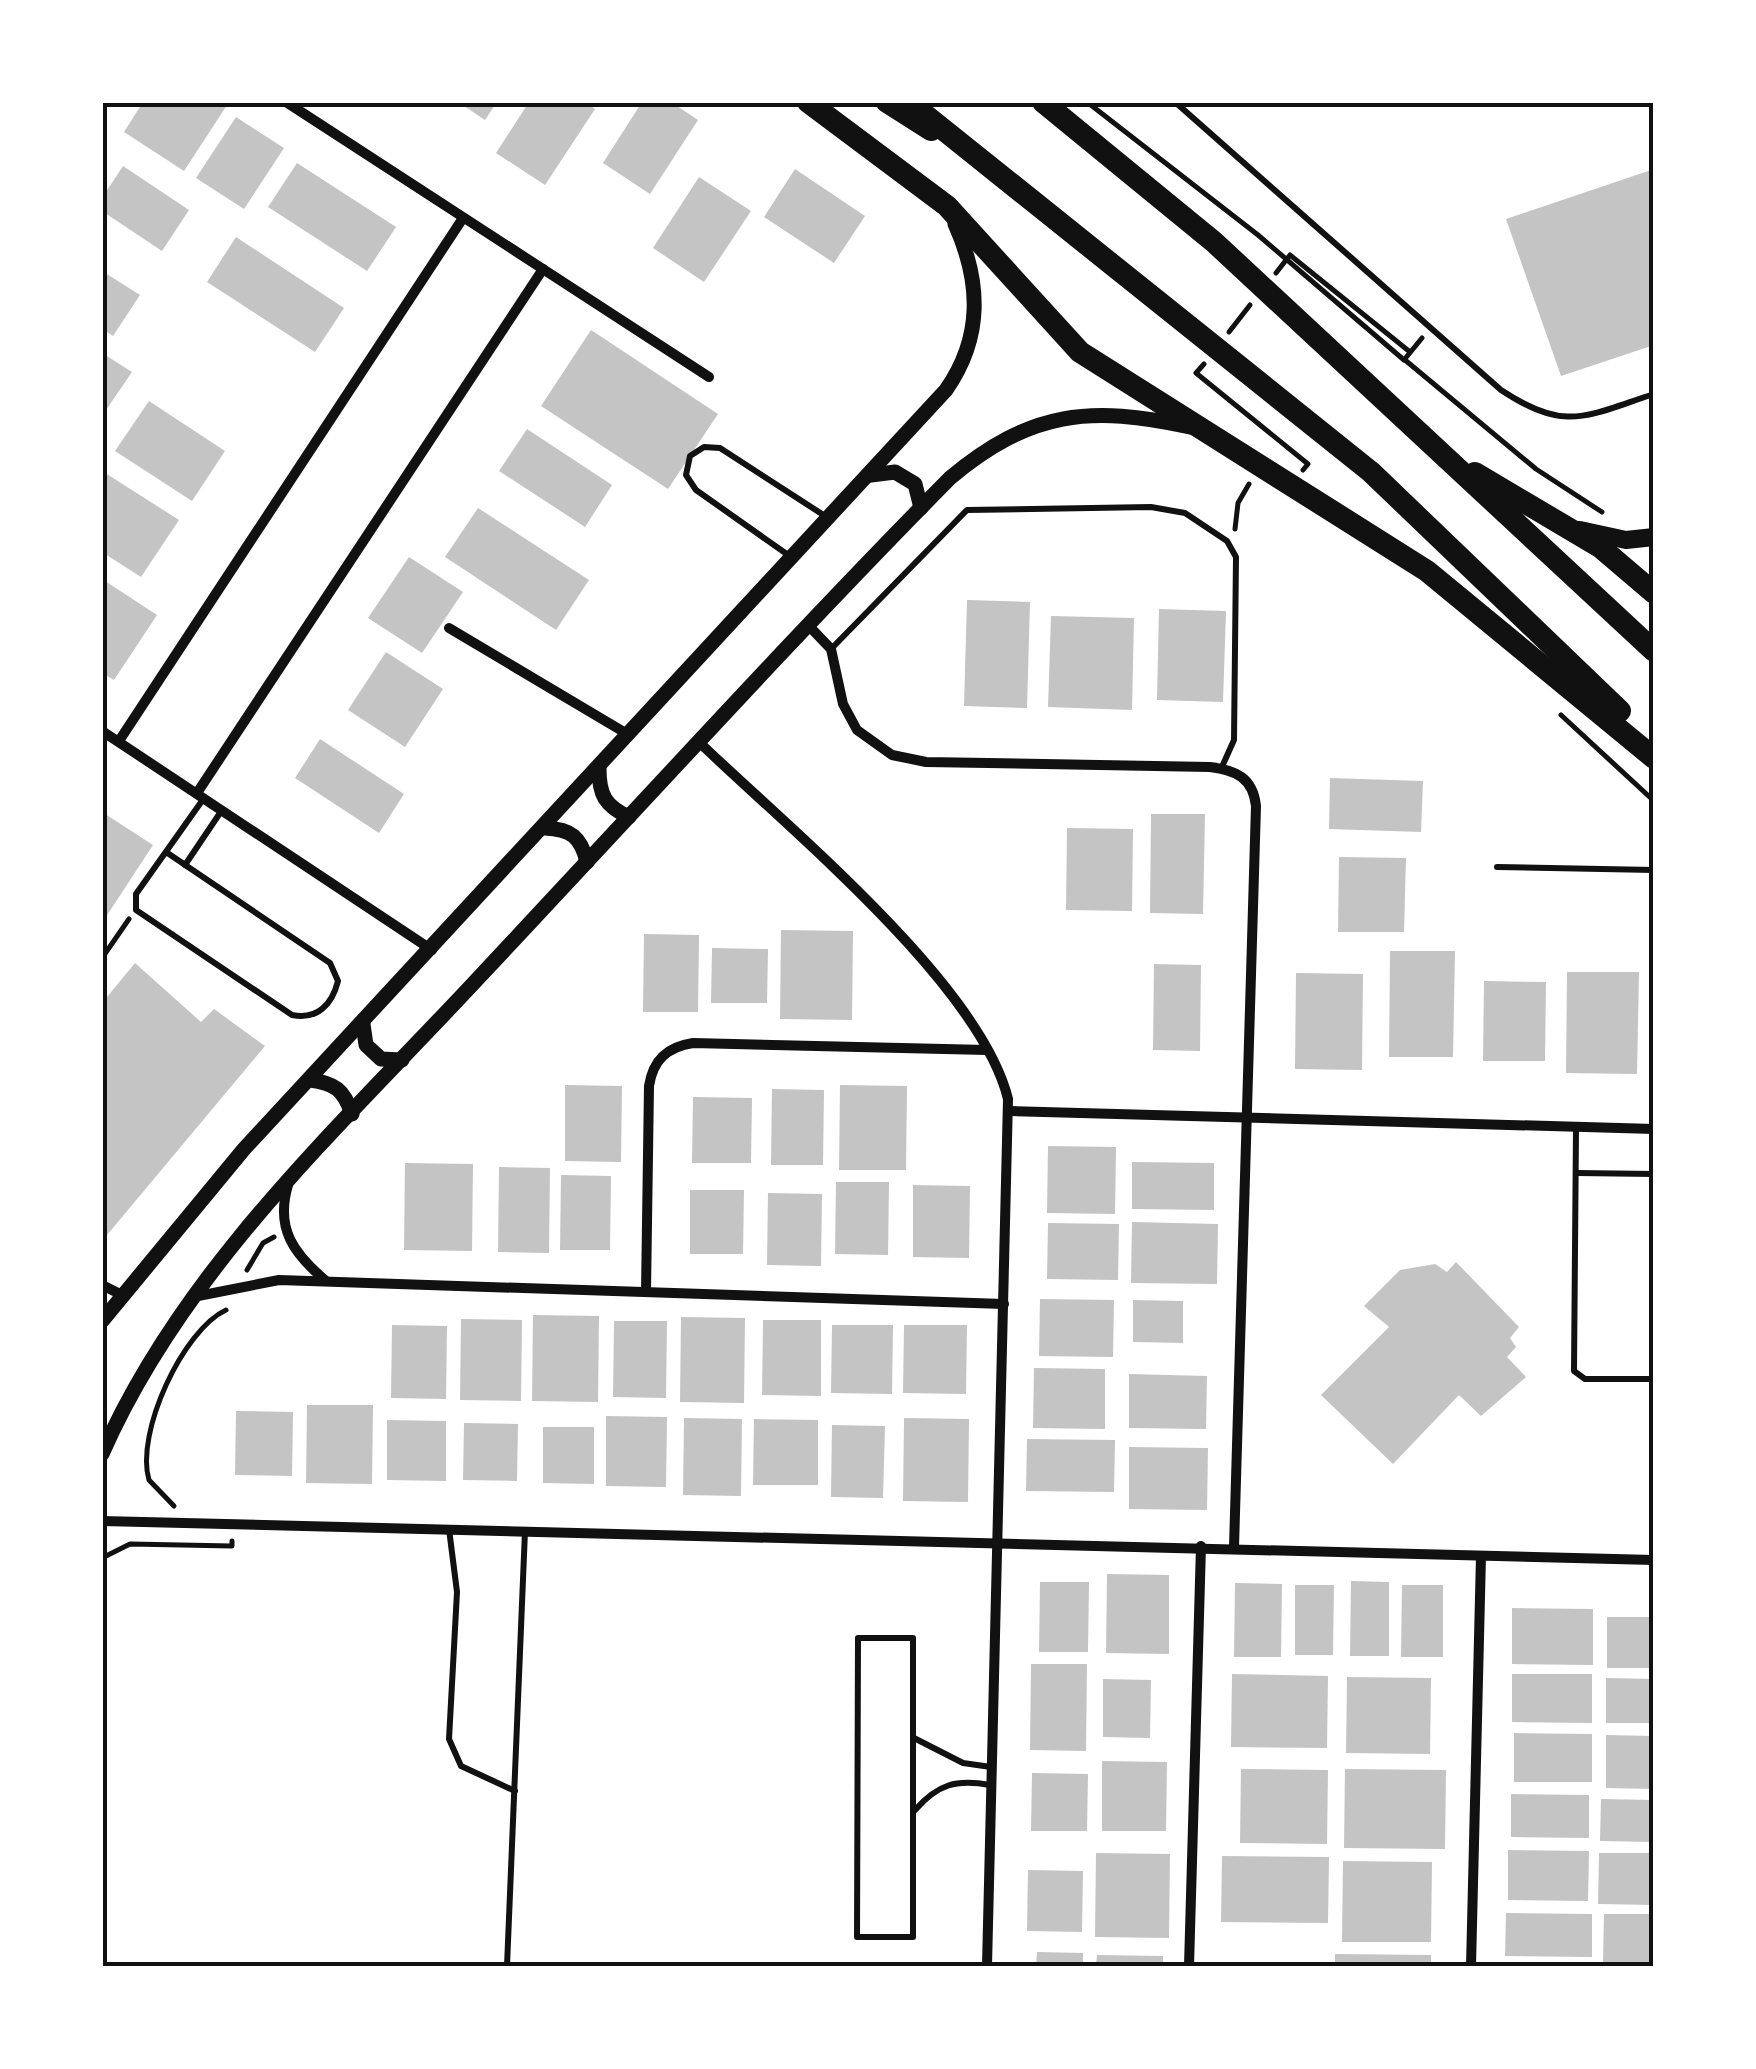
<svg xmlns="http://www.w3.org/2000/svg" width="1756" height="2069" viewBox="0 0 1756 2069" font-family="Arial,sans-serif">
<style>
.building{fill:#c4c4c4}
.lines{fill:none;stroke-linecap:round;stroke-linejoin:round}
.path{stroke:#111;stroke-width:5}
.service{stroke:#111;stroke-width:6}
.minor{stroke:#111;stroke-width:10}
.tertiary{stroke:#111;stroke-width:15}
.secondary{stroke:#111;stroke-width:18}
.trunk{stroke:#111;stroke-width:22}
.motorway{stroke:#111;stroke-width:22}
.neatline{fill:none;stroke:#111;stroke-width:4}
</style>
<rect width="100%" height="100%" fill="#fff"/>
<g class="building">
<path d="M143 102H229L184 171 124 132Z"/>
<path d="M458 102H497L485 120Z"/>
<path d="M529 102H585L595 109 545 185 496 153Z"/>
<path d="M642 102H671L698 120 650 194 603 163Z"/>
<path d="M236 117 284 148 244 209 196 178Z"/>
<path d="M297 163 396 227 367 271 268 207Z"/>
<path d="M123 166 189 210 162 251 102 211V198Z"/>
<path d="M795 169 865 216 834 263 764 217Z"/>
<path d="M1654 169V345L1561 376 1506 219Z"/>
<path d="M699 177 751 211 704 282 653 248Z"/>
<path d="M236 237 344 308 315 352 207 282Z"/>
<path d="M102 271 140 295 113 336 102 329Z"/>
<path d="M591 330 718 414 668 489 541 406Z"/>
<path d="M102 353 132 372 102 416Z"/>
<path d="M149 401 225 451 192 501 115 451Z"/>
<path d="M527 429 612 485 585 527 499 471Z"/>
<path d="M102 471 179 520 141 577 102 552Z"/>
<path d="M478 508 589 580 556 630 445 557Z"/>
<path d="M409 557 463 592 422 653 368 618Z"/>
<path d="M102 579 157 615 114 680 102 673Z"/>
<path d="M967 600 1030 602 1027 708 964 706Z"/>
<path d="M1159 609 1226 611 1223 702 1157 700Z"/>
<path d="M1051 616 1134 618 1132 710 1048 707Z"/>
<path d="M386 652 443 689 405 747 348 710Z"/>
<path d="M320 739 404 794 379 833 295 778Z"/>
<path d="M1330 778 1423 781 1421 832 1329 829Z"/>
<path d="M102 812 153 845 102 923Z"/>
<path d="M1151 814H1205L1203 914 1150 913Z"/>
<path d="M1067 828 1133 829 1132 911 1066 910Z"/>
<path d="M1339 857 1406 858 1404 932H1338Z"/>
<path d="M781 930 853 931 852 1020 780 1019Z"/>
<path d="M644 934 699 935 698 1012H643Z"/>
<path d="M712 948 768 949 767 1003H711Z"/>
<path d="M1390 951H1455L1453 1057H1389Z"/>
<path d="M135 963 201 1022 214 1009 265 1046 102 1241V1003Z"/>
<path d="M1154 964 1201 965 1200 1051 1153 1050Z"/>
<path d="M1567 972H1639L1637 1074 1566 1073Z"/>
<path d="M1296 973 1363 974 1362 1070 1295 1069Z"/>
<path d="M1484 981 1546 982 1545 1061H1483Z"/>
<path d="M565 1085 622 1086 621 1162 565 1161Z"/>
<path d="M840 1085 907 1086 906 1170H839Z"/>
<path d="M772 1089 824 1090 823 1165H771Z"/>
<path d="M693 1097 752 1098 751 1163H692Z"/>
<path d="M1048 1146 1116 1147 1115 1214 1047 1213Z"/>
<path d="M1132 1162 1214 1163V1210L1132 1209Z"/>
<path d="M405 1163 473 1164 472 1251 404 1250Z"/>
<path d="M499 1167 550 1168 549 1253 498 1252Z"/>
<path d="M561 1175 611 1176 610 1250H560Z"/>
<path d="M836 1182H889L888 1255 835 1254Z"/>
<path d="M913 1185 970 1186 969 1258 913 1257Z"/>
<path d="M690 1190H744L743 1254H690Z"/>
<path d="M768 1193 822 1194 821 1266 767 1265Z"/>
<path d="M1132 1222 1218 1224 1217 1284 1131 1283Z"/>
<path d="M1048 1223 1119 1224 1118 1280 1047 1279Z"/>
<path d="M1456 1262 1519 1327 1510 1338 1516 1347 1507 1357 1526 1377 1481 1416 1459 1395 1393 1464 1321 1395 1389 1327 1364 1306 1400 1270 1435 1264 1447 1272Z"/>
<path d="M1040 1299 1114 1300 1113 1357 1039 1356Z"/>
<path d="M1133 1300 1183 1301V1343L1133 1342Z"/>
<path d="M533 1315 599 1316 598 1402 532 1401Z"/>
<path d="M681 1317 745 1318 744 1403 680 1402Z"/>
<path d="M461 1319 522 1320 521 1401 460 1400Z"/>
<path d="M763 1320H821V1396L762 1395Z"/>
<path d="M614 1321H667L666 1398 613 1397Z"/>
<path d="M392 1325 447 1326 446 1399 391 1398Z"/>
<path d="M832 1325H893L892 1394 831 1393Z"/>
<path d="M904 1325H967L966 1394 903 1393Z"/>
<path d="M1034 1368 1105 1369V1429L1033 1428Z"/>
<path d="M1129 1374 1207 1376 1206 1429 1129 1428Z"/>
<path d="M307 1405H373L372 1484 306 1483Z"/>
<path d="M236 1411 293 1412 292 1476 235 1475Z"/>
<path d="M606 1416 667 1417 666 1487 606 1486Z"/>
<path d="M684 1418 742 1419 741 1496 683 1495Z"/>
<path d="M904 1418 969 1419 968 1502 903 1501Z"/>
<path d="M754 1419 818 1420V1485H753Z"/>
<path d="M387 1420 446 1421V1481L387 1480Z"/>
<path d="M464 1423 518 1424 517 1481 463 1480Z"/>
<path d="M832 1425 885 1426 883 1498 831 1497Z"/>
<path d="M543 1427H594V1484L543 1483Z"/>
<path d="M1027 1439 1115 1440 1114 1492 1026 1491Z"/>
<path d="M1129 1447 1208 1448 1207 1510 1129 1509Z"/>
<path d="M1107 1574 1169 1575V1654L1106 1653Z"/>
<path d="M1351 1581 1389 1582V1656H1350Z"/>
<path d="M1040 1582H1089L1088 1652H1039Z"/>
<path d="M1235 1583 1282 1584 1281 1657H1234Z"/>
<path d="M1295 1585H1334L1333 1655H1295Z"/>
<path d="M1402 1585H1443V1657H1401Z"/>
<path d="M1512 1608 1593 1609V1665L1512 1664Z"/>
<rect x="1607" y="1617" width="47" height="51"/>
<path d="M1031 1664H1087L1086 1751 1030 1750Z"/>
<path d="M1232 1674 1328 1676 1327 1748 1231 1747Z"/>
<path d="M1512 1674H1592V1723L1512 1722Z"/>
<path d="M1347 1677 1431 1678 1430 1754 1346 1753Z"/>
<path d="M1606 1678 1654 1679V1723H1606Z"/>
<path d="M1103 1679 1151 1680 1150 1738 1103 1737Z"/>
<path d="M1514 1733 1592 1734V1782H1514Z"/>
<path d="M1606 1735 1654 1736V1789L1606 1788Z"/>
<path d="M1102 1761 1167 1762 1166 1831H1102Z"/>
<path d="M1241 1769 1328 1770 1327 1844 1240 1843Z"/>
<path d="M1345 1769 1446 1770 1445 1849 1344 1848Z"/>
<path d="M1032 1773 1088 1774 1087 1831H1031Z"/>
<path d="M1511 1794 1589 1795V1838L1511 1837Z"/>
<path d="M1601 1799 1654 1800V1842L1600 1841Z"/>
<path d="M1508 1850 1589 1851 1588 1901 1508 1900Z"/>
<path d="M1096 1853 1170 1854 1169 1938 1095 1937Z"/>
<path d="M1599 1853H1654V1905L1598 1904Z"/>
<path d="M1222 1856 1329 1857 1328 1923 1221 1922Z"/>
<path d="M1343 1861 1432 1862 1431 1942H1342Z"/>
<path d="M1028 1870 1083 1871 1082 1932 1027 1931Z"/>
<path d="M1506 1913 1592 1914V1957L1505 1956Z"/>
<path d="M1604 1914H1654V1962H1603Z"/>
<path d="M1037 1952 1083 1953V1966H1036Z"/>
<path d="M1335 1954 1431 1955V1966H1335Z"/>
<path d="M1097 1955 1163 1956V1966H1096Z"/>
</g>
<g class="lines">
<g class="path">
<path d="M1087 102 1258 235 1404 360 1422 338"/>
<path d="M1276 273 1290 255 1410 352"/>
<path d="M1229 332 1250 305"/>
<path d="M1405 360 1536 469 1602 512"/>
<path d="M1204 364 1196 373 1308 464 1303 470"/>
<path d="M1235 529 1238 503 1249 484"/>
<path d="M1561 715 1654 801"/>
<path d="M102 958 129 919"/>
<path d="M247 1270 263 1243 274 1237"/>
<path d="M174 1506 149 1480C135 1433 183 1330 226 1310"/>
<path d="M102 1558 130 1544 232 1546V1541"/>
</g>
<g class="service">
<path d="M1175 102 1501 390C1566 433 1586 416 1654 394"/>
<path d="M791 557 696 490 686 475 690 456 704 447 720 448 825 516"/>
<path d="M832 648 967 510 1151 507 1185 513 1227 541 1236 557 1234 740 1221 769"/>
<path d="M166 852 330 963 338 981C332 1005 317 1020 292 1015L136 910V894L204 798"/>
<path d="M185 865 222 810"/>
<path d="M1497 867 1654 870"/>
<path d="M1576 1128 1574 1371 1585 1379H1654"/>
<path d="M1577 1173 1654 1174"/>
<path d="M449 1529 457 1592 449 1739 461 1766 515 1791"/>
<path d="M858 1638H913V1937H857Z"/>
<path d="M914 1738 963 1763 991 1767"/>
<path d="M915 1810C938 1784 956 1779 990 1785"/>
<path d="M507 1966 525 1531"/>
</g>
<g class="minor">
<path d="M286 102 709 377"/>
<path d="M808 625 831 649 843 704 857 730 892 755 926 762 1210 767C1236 770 1253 778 1256 806L1234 1547"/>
<path d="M449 628 629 735"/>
<path d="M102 731 432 950"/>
<path d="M119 741 463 218"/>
<path d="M700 743C787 827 980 984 1008 1099L987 1966"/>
<path d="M197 793 543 269"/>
<path d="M1010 1111 1654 1129"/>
<path d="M288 1185C275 1229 294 1254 326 1281"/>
<path d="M102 1285 120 1294"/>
<path d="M646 1292 649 1086C653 1060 667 1047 693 1043L987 1050"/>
<path d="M193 1297 279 1280 1004 1304"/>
<path d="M102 1521 1654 1560"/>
<path d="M1189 1966 1201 1546"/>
<path d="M1471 1966 1481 1556"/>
</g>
<g class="tertiary">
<path d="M871 475 895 472 915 484 921 508"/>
<path d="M599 768C599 795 605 806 629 817"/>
<path d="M545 828C571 829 581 837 587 862"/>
<path d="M363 1024 366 1045 381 1059 402 1060"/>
<path d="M310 1080C335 1083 344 1090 352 1114"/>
<path d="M102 1321 244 1149 946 390C983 337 981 282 955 224"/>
<path d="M102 1454C185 1265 346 1121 484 972 639 807 791 639 950 478 1030 411 1090 405 1190 427"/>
</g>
<path class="secondary" d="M1580 530 1626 540 1654 537"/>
<path class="trunk" d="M887 102 931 130"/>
<g class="motorway">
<path d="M808 102 947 206 1080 352 1427 571 1654 758"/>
<path d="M909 102 1371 472 1620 711"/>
<path d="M1043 102 1214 242 1654 651"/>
<path d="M1475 473 1600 547 1654 593"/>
</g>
</g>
<rect width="1756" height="2069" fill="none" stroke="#ffffff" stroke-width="210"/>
<rect x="105" y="105" width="1546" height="1859" class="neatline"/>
</svg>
